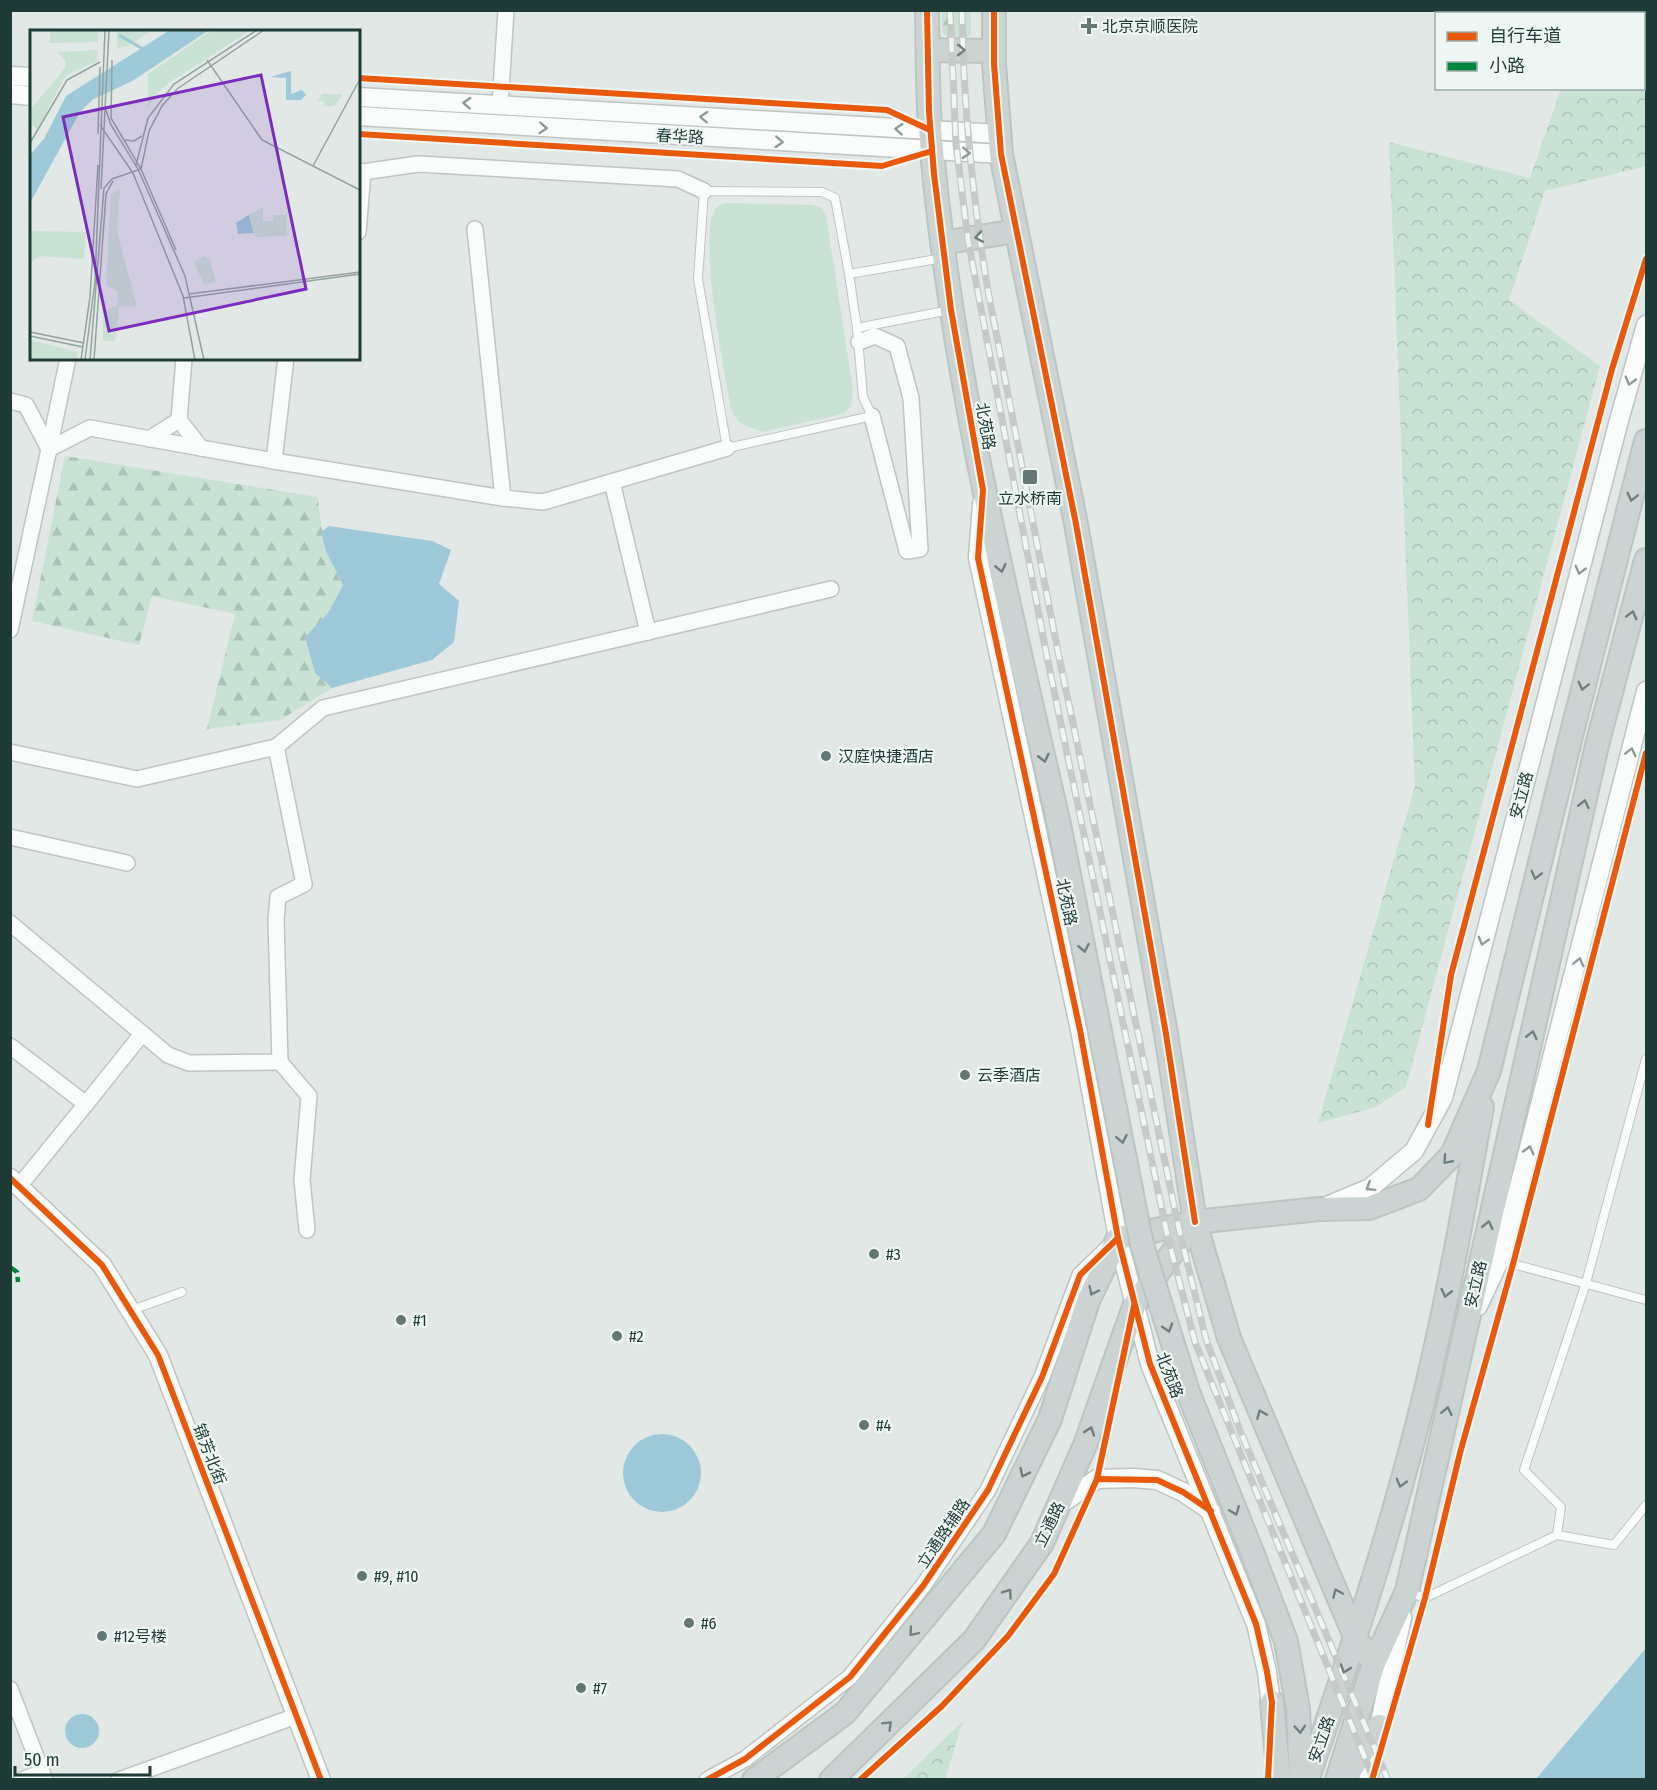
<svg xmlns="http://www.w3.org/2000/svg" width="1657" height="1790" viewBox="0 0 1657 1790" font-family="'Fira Sans Condensed','Noto Sans SC',sans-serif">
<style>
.grass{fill:#c9e2d4}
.forest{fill:url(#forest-firs)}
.park{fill:url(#park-crowns)}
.water{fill:#9ec9d9}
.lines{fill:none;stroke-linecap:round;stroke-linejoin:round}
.service-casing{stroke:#bec5c3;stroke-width:10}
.minor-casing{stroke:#bec5c3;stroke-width:18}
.tertiary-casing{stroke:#bec5c3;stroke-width:21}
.primary-casing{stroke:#bbc5c3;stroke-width:26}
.service{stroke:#fafcfb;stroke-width:8}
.minor{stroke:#fafcfb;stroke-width:15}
.tertiary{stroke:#fafcfb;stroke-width:18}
.primary{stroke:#ccd4d3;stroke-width:22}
.rail-casing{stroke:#c6cac9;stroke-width:7}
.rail{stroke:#eef7f4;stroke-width:4.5;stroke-dasharray:14;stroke-linecap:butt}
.primary-bridge-casing{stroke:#bbc5c3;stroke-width:26;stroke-linecap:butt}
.primary-bridge{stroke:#ccd4d3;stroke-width:22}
.quiet{stroke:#00873e;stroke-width:4.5;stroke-dasharray:9 4.5;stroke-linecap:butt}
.cycleway-casing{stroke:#eef7f4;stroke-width:10}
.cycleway{stroke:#e8590c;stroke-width:6}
.oneway{stroke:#6d807d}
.oneway2{stroke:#8c9c99}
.poi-dot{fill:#637874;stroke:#eef7f4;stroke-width:2}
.labels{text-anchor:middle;stroke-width:4.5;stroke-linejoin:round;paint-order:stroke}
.poi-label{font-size:16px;fill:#1f3b37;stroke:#eef7f4;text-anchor:start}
.street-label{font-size:16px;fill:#1f3b37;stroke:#eef7f4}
.inset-river{fill:none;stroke:#9ec9d9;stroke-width:3}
.inset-road{fill:none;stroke:#93a3a0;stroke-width:1.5}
.view{fill:#7b2cbf;fill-opacity:0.15;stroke:#7b2cbf;stroke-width:3}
.inset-edge{fill:none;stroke:#1f3b37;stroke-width:3}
</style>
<defs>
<pattern id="forest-firs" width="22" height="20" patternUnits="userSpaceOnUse" patternTransform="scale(1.5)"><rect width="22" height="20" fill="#c9e2d4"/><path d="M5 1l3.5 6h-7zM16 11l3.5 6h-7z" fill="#acc3b7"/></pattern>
<pattern id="park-crowns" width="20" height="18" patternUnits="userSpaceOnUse" patternTransform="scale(1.5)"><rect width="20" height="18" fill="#c9e2d4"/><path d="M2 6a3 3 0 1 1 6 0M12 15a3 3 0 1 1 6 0" fill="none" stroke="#acc3b7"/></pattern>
</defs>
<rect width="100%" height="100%" fill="#e1e8e6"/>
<path class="grass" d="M726 203 812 205 821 208 826 215 853 390 851 406 843 414 762 432 738 422 731 409C726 377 694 226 718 206 720 204 723 204 726 203Z"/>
<g class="forest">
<path d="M942 11H971V34L957 42 942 33Z"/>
<path d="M65 456 318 497C321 535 326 551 343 585L328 613 305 637 315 673 332 688 280 720 207 729 235 614 152 596 139 645 32 621Z"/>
</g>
<g class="park">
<path d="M1587 11H1646V166L1545 191 1509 300 1600 366 1406 1087 1376 1107 1318 1123 1415 786 1389 142 1530 178 1561 89 1644 88V14L1586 13Z"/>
<path d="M963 1721 945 1779H903Z"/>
</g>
<g class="water">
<path d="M329 526 432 541 451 550 439 584 459 601 454 642 432 660 332 688 315 673 305 637 328 613 343 585 326 551 321 532Z"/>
<circle cx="662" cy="1473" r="39"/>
<path d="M1646 1648V1779H1536Z"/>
<circle cx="82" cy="1731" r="17"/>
</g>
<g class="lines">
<g class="service-casing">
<g id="service">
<path d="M849 274 857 328 863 397 872 416 727 448 698 279 704 191 822 192 835 198 849 274 943 258"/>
<path d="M857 328 950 310"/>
<path d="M1501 1258 1513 1264 1646 1300"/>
<path d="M132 1310 182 1292"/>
<path d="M1557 1535 1561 1507 1524 1470 1586 1283 1646 1059"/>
<path d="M1408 1592 1425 1598 1557 1535 1614 1545 1646 1505"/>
</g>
</g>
<g class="minor-casing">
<g id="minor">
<path d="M500 105 506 10"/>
<path d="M358 171 363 172 358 232"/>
<path d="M363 172 418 164 678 179 704 191"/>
<path d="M475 229 503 498 543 502 727 448"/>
<path d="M859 342 875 336 897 346 911 398 920 549 907 551 872 416"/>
<path d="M10 401 26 405 49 449"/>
<path d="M179 420 184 358"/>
<path d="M149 439 179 420 201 448"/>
<path d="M49 449 68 358"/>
<path d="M274 461 503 498"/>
<path d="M612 482 648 632"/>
<path d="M10 630 49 449 90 428 274 461 286 358"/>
<path d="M276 747 323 708 831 589"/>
<path d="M10 752 137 779 276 747 304 884 278 897 276 920 280 1062 189 1063 168 1055 10 923"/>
<path d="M10 837 127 863"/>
<path d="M10 1046 86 1104 20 1185"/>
<path d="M280 1062 309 1096 302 1180 307 1230"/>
<path d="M86 1104 142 1034"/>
<path d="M10 1689 45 1780"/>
<path d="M22 1780 42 1772"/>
<path d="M119 1780 296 1716"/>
<path d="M707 1780 745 1759 850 1677 923 1586 988 1490 1042 1377 1080 1275 1109 1247"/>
</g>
</g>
<g class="tertiary-casing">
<g id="tertiary">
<path d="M10 76 32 77"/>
<path d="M10 94 32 96"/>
<path d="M358 97 999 134"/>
<path d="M358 116 1001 154"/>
<path d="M982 504 978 558 1080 1030 1118 1238 1150 1364 1256 1624 1267 1672 1272 1713"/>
<path d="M10 1178 102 1265 158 1355 321 1780"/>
<path d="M1327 1206 1370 1188 1414 1151 1443 1098 1618 424 1646 325"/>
<path d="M1478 1306 1501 1257 1646 691"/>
<path d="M1059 1505 1097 1479 1133 1478 1157 1480 1183 1492 1211 1511"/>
<path d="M1368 1780 1402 1617"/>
</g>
</g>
<g class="primary-casing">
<g id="primary">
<path d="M927 10C928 57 927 105 932 151 953 381 1009 605 1060 829"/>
<path d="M994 10V64L1001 154 1076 524 1166 1034 1195 1222 1229 1338 1356 1639 1374 1663"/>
<path d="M928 50 994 51"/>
<path d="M942 243 1016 231"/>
<path d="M1252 1552 1286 1641 1298 1709 1301 1780"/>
<path d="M1272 1702 1279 1780"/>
<path d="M1345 1778 1379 1726"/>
<path d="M754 1780 845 1713 994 1534 1050 1419 1088 1301 1118 1238 1195 1222 1319 1209 1369 1208 1419 1189 1452 1155 1489 1071 1571 736 1646 441"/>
<path d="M831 1780 974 1640 1042 1543 1085 1445 1135 1304 1195 1222"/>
<path d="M1307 1780C1346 1668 1383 1556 1413 1441 1442 1331 1462 1219 1482 1107"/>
<path d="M1337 1780 1374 1663 1407 1591 1597 745 1646 560"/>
</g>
</g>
<use href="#service" class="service"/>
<use href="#minor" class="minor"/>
<use href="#tertiary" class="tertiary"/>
<use href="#primary" class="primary"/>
<g class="rail-casing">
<g id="rail">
<path d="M950 10 956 144 968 240 1046 652 1167 1234 1195 1342 1374 1780"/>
<path d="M962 10C963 104 973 199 988 291L1058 652 1179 1229 1206 1339 1239 1428 1388 1780"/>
</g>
</g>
<use href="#rail" class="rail"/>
<g class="primary-bridge-casing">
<path id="primary-bridge" d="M1060 829 1142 1245 1188 1392 1252 1552"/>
</g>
<use href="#primary-bridge" class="primary-bridge"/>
<path class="quiet" d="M10 1267 17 1272 18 1282"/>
<g class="cycleway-casing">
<g id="cycleway">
<path d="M927 10 929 112 934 174 951 310 983 490 978 558 1080 1030 1118 1238 1150 1364 1256 1624 1267 1672 1272 1702 1268 1780"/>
<path d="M994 10V64L1001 154 1076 524 1166 1034 1195 1222"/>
<path d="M358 78 887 110 930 130"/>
<path d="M358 134 882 166 932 151"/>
<path d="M1428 1125 1451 975 1612 369 1646 259"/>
<path d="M10 1178 102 1265 158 1355 321 1780"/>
<path d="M1097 1479 1157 1480 1183 1492 1211 1511"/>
<path d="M707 1780 745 1759 850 1677 923 1586 988 1490 1042 1377 1080 1275 1118 1238"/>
<path d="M860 1780 942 1706 1008 1636 1054 1574 1097 1479 1134 1306"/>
<path d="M1372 1780 1425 1598 1460 1453 1513 1264 1646 753"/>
</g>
</g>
<use href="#cycleway" class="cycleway"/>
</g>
<defs><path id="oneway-chevron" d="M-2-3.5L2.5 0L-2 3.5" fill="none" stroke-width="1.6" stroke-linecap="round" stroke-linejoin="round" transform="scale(1.5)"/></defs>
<g class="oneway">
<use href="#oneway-chevron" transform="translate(961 50) rotate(1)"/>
<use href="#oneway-chevron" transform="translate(979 237) rotate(171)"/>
<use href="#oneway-chevron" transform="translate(1632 497) rotate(104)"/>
<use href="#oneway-chevron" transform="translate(1001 568) rotate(77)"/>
<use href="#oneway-chevron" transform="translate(1632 615) rotate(-75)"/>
<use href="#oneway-chevron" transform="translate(1583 686) rotate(104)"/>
<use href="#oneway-chevron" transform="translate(1044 758) rotate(77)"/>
<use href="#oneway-chevron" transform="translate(1584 804) rotate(-77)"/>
<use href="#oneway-chevron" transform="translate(1536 875) rotate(104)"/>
<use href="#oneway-chevron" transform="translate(1084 948) rotate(79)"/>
<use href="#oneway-chevron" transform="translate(1532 1035) rotate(-77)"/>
<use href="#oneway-chevron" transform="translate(1122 1139) rotate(79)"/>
<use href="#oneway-chevron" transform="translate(1447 1160) rotate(131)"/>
<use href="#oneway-chevron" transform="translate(1488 1225) rotate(-77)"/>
<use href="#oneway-chevron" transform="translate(1093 1291) rotate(115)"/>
<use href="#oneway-chevron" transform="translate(1446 1293) rotate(103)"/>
<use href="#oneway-chevron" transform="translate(1168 1328) rotate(73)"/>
<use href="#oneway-chevron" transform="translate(1447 1411) rotate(-78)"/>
<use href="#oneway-chevron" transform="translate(1261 1414) rotate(-113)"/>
<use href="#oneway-chevron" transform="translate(1090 1431) rotate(-71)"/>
<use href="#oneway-chevron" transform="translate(1024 1473) rotate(116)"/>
<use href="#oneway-chevron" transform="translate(1401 1483) rotate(106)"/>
<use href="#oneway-chevron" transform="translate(1235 1511) rotate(68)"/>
<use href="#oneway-chevron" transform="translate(1008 1593) rotate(-55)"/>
<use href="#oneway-chevron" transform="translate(1337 1593) rotate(-113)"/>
<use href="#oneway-chevron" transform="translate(913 1632) rotate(130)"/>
<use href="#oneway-chevron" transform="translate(1345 1669) rotate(109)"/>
<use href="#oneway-chevron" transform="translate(888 1725) rotate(-45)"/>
<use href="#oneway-chevron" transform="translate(1300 1729) rotate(86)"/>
</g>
<g class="oneway2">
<use href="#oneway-chevron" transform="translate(467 103) rotate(-177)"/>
<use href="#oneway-chevron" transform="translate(704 117) rotate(-177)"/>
<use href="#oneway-chevron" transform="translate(543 128) rotate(4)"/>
<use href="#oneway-chevron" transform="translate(899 129) rotate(-177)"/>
<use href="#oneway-chevron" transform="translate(779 142) rotate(3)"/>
<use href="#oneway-chevron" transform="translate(966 153) rotate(3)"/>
<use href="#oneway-chevron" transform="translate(1630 381) rotate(106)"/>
<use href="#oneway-chevron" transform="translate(1580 570) rotate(105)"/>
<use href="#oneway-chevron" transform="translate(1631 752) rotate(-76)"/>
<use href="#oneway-chevron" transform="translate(1483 941) rotate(105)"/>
<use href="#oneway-chevron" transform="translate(1579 962) rotate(-76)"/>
<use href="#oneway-chevron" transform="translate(1529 1150) rotate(-75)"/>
<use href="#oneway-chevron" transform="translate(1370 1187) rotate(148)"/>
</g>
<g class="poi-dot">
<path d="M1086 17h6v6h6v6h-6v6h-6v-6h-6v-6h6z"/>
<rect x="1022" y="469" width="16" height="16" rx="3"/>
<circle cx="826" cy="756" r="6"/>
<circle cx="965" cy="1075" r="6"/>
<circle cx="874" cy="1254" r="6"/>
<circle cx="401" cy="1320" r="6"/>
<circle cx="617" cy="1336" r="6"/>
<circle cx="864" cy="1425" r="6"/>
<circle cx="362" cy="1576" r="6"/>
<circle cx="689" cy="1623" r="6"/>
<circle cx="102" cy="1636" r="6"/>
<circle cx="581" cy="1688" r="6"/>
</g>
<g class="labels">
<g class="poi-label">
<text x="1102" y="32">北京京顺医院</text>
<text x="1030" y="504" text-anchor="middle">立水桥南</text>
<text x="838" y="762">汉庭快捷酒店</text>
<text x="977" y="1081">云季酒店</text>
<text x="886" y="1260">#3</text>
<text x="413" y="1326">#1</text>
<text x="629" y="1342">#2</text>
<text x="876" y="1431">#4</text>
<text x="374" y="1582">#9, #10</text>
<text x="701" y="1629">#6</text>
<text x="114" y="1642">#12号楼</text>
<text x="593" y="1694">#7</text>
</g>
<g class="street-label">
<text transform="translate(680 136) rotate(3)" y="6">春华路</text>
<text transform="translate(986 426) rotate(80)" y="6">北苑路</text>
<text transform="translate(1521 795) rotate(-75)" y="6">安立路</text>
<text transform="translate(1067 902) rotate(78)" y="6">北苑路</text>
<text transform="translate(1475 1284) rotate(-77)" y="6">安立路</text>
<text transform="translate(1170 1375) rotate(69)" y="6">北苑路</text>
<text transform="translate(210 1454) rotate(69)" y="6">锦芳北街</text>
<text transform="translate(1049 1524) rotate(-64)" y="6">立通路</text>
<text transform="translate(943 1533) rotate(-56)" y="6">立通路辅路</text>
<text transform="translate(1321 1739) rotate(-71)" y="6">安立路</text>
</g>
</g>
<g transform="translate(30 30)">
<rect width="330" height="330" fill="#e1e8e6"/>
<path d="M292 64H313L304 76H294V71H288ZM174 226 179 228 186 251 174 255 164 232Z" fill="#c9e2d4"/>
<path d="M68 20 67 31 36 45 7 100 0 92V80L35 38V30L27 22ZM233 177V191H243V185H257V206L226 207 219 185Z" fill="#c9e2d4"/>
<path d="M20 0H68V12L20 13ZM86 0H122L98 16 88 18ZM182 0H221L143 50 127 63 118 78V44ZM90 158 87 201 107 277 89 276 85 311H73V282L87 275 88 261 76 256 81 165ZM0 201 56 202 54 229 9 226 0 233ZM0 310 48 322 47 330H0Z" fill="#c9e2d4"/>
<path d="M140 0H179L104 50 62 70 50 82 0 173V125L14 109 36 66ZM261 41V64L272 60 276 65 271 70H256V48L240 47ZM219 185 224 203 208 204 206 193Z" fill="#9ec9d9"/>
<path class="inset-river" d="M89 5 113 19"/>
<path class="inset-road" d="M82 30 81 88 111 139 146 220M177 30 232 110 330 160M75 77 81 95 108 139 155 246 174 330M70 95 103 143 153 266 165 330M68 104 70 37M95 110 104 111 112 106M0 113 37 50 70 32M106 135 118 88 144 54 227 0M283 136 330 49M71 159 79 0M159 264 330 242M154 268 330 244M0 302 54 313M0 306 53 317M51 330 60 267 68 135M55 330 65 251 75 0M60 330 74 158 82 149 111 139 119 101 132 76 147 59 234 0M64 330 76 164 83 151"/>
<path class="view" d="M231 45 276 259 79 301 33 87Z"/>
<rect width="330" height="330" class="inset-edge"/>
</g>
<rect width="1657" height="1790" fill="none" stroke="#1f3b37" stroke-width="24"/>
<rect x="1435" y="12" width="210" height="78" fill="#eef7f4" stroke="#9baca8" stroke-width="1.5"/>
<rect x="1447" y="32" width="30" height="9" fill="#e8590c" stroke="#9baca8" stroke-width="1.5"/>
<text x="1489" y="42" font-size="18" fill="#1f3b37">自行车道</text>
<rect x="1447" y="62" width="30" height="9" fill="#00873e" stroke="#9baca8" stroke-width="1.5"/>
<text x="1489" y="72" font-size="18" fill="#1f3b37">小路</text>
<path d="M15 1766v9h135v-9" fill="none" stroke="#1f3b37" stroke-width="3"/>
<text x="24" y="1766" font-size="18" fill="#1f3b37" stroke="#eef7f4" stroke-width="4.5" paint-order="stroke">50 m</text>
</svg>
